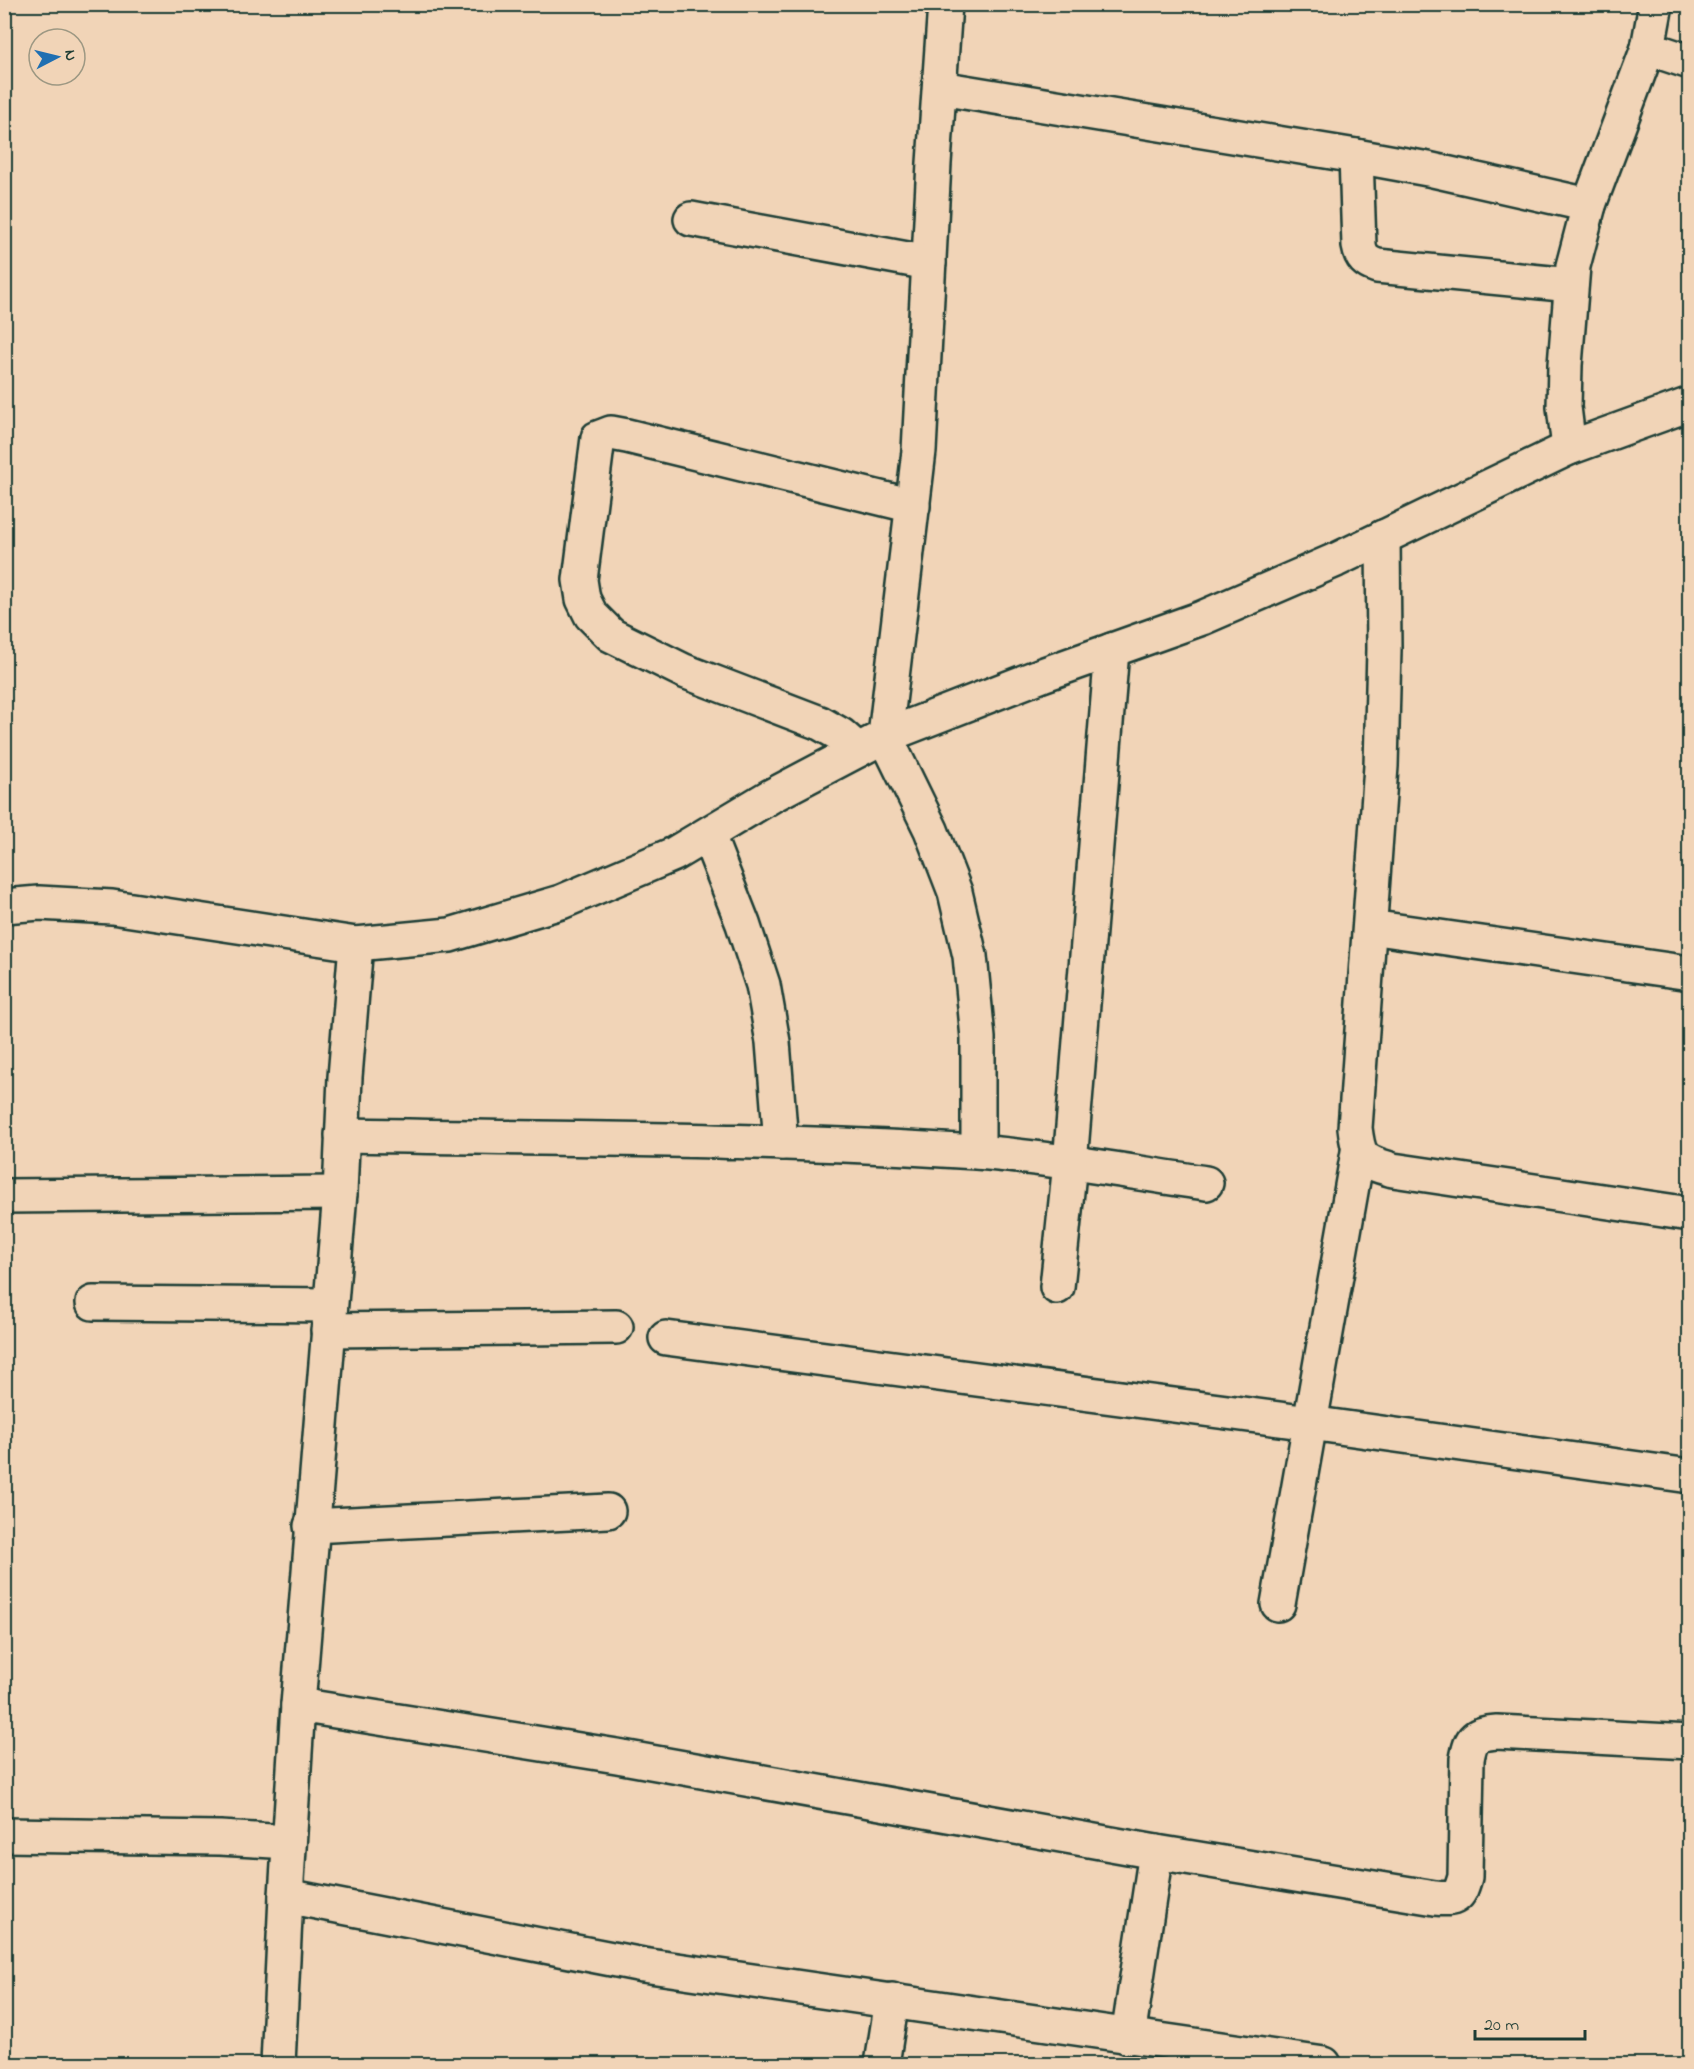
<svg xmlns="http://www.w3.org/2000/svg" width="1694" height="2069" viewBox="0 0 1694 2069" font-family="'Indie Flower',sans-serif">
<style>
.lines{fill:none;stroke-linecap:round;stroke-linejoin:round}
.minor-casing{stroke:#1f3d34;stroke-width:38}
.minor{stroke:#f1d4b7;stroke-width:33}
</style>
<rect width="100%" height="100%" fill="#f1d4b7"/>
<filter id="ink" filterUnits="userSpaceOnUse"><feTurbulence type="fractalNoise" baseFrequency=".0167" numOctaves="2"/><feDisplacementMap in="SourceGraphic" scale="12" xChannelSelector="R" yChannelSelector="G"/><feConvolveMatrix kernelMatrix="1 2 1 2 8 2 1 2 1" color-interpolation-filters="sRGB"/></filter>
<g filter="url(#ink)">
<g class="lines">
<g class="minor-casing">
<g id="minor">
<path d="M945 4 934 163 919 451 885 736 931 830 955 892 970 956 978 1038V1152"/>
<path d="M1648 48 1690 62"/>
<path d="M940 88 1356 156 1428 169 1589 205"/>
<path d="M1356 156 1359 246C1361 258 1366 262 1377 266L1571 285"/>
<path d="M691 219 929 263"/>
<path d="M1569 448 1564 407 1565 365 1573 266 1589 205 1648 48 1656 4"/>
<path d="M1383 537 1384 649 1381 766 1355 1128C1359 1160 1363 1161 1393 1170L1690 1214"/>
<path d="M858 750 841 735 820 723 684 671 611 635 591 615 583 599 580 580 598 438 611 433 627 436 913 506"/>
<path d="M708 835 743 924 763 985 773 1042 781 1143"/>
<path d="M4 906 39 903 112 907 356 944 450 935 561 902 674 854 771 796 885 736 1042 675 1202 618 1336 560 1569 448 1690 404"/>
<path d="M1370 927 1690 973"/>
<path d="M342 1135C553 1139 765 1138 976 1152 1053 1158 1130 1172 1206 1183"/>
<path d="M4 1196 340 1193"/>
<path d="M1057 1287 1070 1163 1112 650"/>
<path d="M93 1303 330 1305"/>
<path d="M328 1330 616 1327"/>
<path d="M666 1338 1310 1423 1690 1476"/>
<path d="M311 1526 608 1511"/>
<path d="M1278 1604 1358 1152"/>
<path d="M298 1705 617 1756 1156 1852 1435 1898C1456 1900 1459 1898 1465 1877L1467 1759C1471 1737 1475 1734 1497 1732L1690 1742"/>
<path d="M4 1835 220 1838 289 1842"/>
<path d="M286 1896 643 1965 1324 2064"/>
<path d="M1128 2037 1156 1852"/>
<path d="M278 2064 286 1896 298 1705 340 1193 345 1077 356 944"/>
<path d="M882 2064 892 2000"/>
</g>
</g>
<use href="#minor" class="minor"/>
</g>
</g>
<rect width="1694" height="2069" fill="none" stroke="#f1d4b7" stroke-width="24"/>
<rect x="12" y="12" width="1670" height="2045" fill="none" stroke="#1f3d34" stroke-width="2" filter="url(#ink)"/>
<g transform="translate(57 57) rotate(83)"><circle r="28" fill="#f1d4b7" stroke="#9d9883" stroke-width="1.5"/>
<path d="M0-4.5L10 22L0 15L-10 22Z" fill="#1f6fb2"/>
<text y="-9" font-size="16" font-weight="bold" text-anchor="middle" fill="#1f3d34">N</text>
</g>
<path d="M1475 2030v9h110v-9" fill="none" stroke="#1f3d34" stroke-width="3"/>
<text x="1484" y="2030" font-size="18" fill="#1f3d34" stroke="#f1d4b7" stroke-width="4.5" paint-order="stroke">20 m</text>
</svg>
